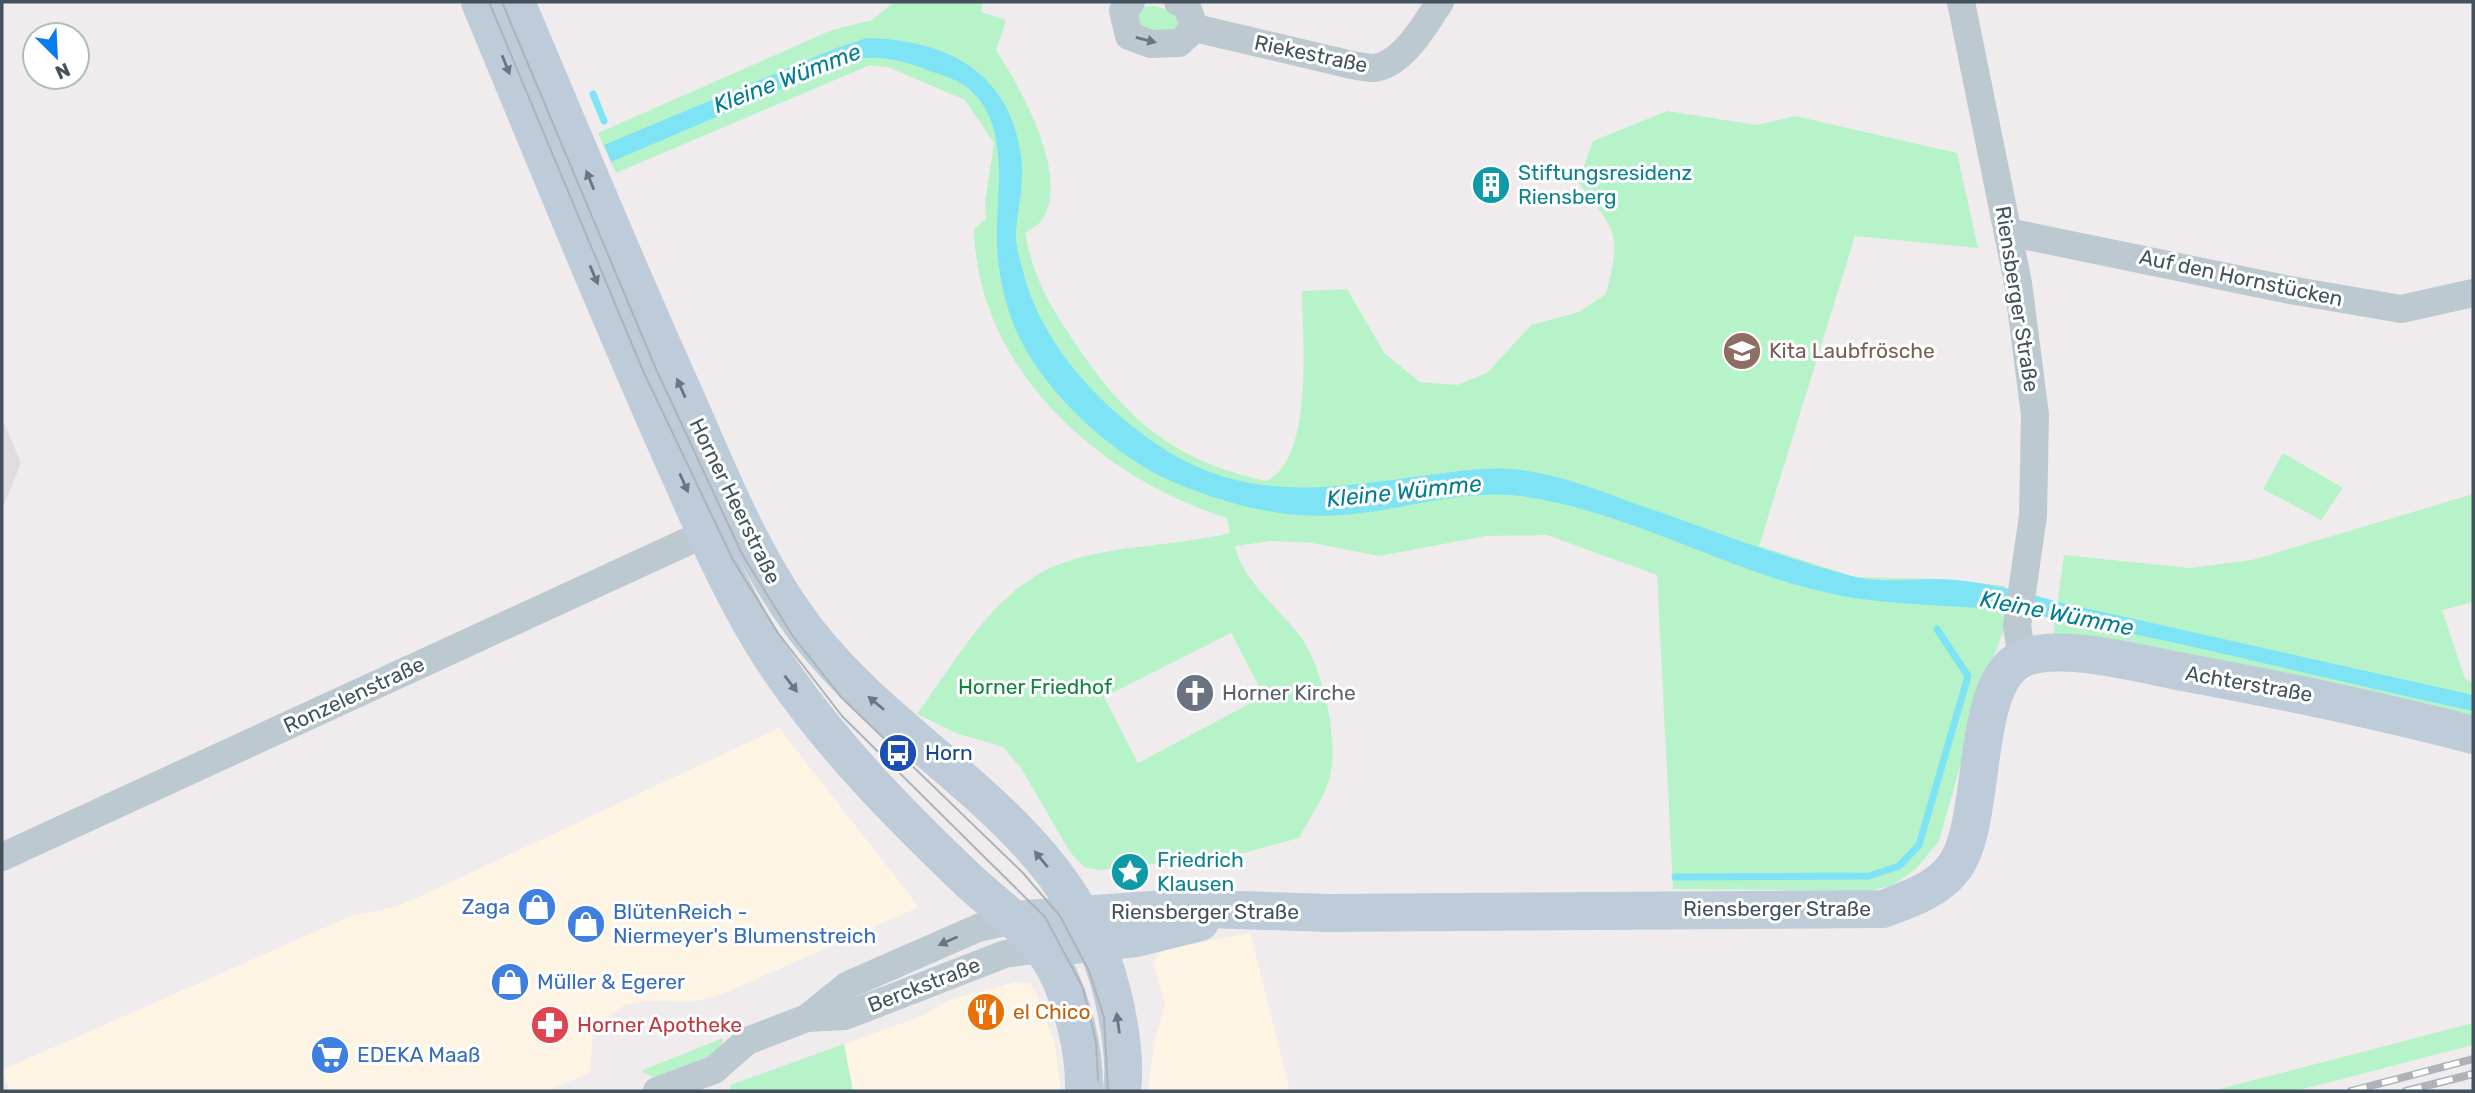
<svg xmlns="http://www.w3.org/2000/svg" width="2475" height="1093" viewBox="0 0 2475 1093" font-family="Rubik,sans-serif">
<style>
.commercial{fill:#fdf4e3}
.education{fill:#e1dddf}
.green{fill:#b6f3c9;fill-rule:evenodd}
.water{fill:#7ee3f4}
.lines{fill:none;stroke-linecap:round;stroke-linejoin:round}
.stream{stroke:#7ee3f4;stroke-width:7}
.street{stroke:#bcc9d1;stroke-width:28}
.secondary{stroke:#bdccd8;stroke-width:38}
.tram{stroke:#aeb3b8;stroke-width:2}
.rail-casing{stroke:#aeb3b8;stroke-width:8}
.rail{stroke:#fff;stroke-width:5;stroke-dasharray:16;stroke-linecap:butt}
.oneway{fill:#67767f}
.oneway2{fill:#687781}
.labels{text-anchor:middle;stroke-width:6;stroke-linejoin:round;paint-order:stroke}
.street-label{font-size:21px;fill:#43525c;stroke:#fff}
.culture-label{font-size:21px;fill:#0d838f;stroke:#fff;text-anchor:start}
.education-label{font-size:21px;fill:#785e54;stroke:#fff;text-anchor:start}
.park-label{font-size:21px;fill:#0e8441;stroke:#fff}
.worship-label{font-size:21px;fill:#5b616d;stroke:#fff;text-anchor:start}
.transit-label{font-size:21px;fill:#164399;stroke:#fff;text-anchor:start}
.shop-label{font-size:21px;fill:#366cbe;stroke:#fff;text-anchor:start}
.food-label{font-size:21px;fill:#c56008;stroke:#fff;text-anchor:start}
.health-label{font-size:21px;fill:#be3a42;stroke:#fff;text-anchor:start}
.water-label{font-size:23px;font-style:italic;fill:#037d92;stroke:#fff}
</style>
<rect width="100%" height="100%" fill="#f0eced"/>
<g class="commercial">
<path d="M779 728 919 907 725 993 693 1002 645 1001 625 1005 606 1018 593 1033 590 1073 546 1091H10L2 1070 351 916 395 907 421 896Z"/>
<path d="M1250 933 1290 1091H1148L1154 1043 1165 1004 1153 961 1163 950Z"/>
<path d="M1016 982 1030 983 1039 999 1055 1044 1061 1091H853L844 1044 922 1016 949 1000Z"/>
</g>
<path class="education" d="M2 418 21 463 2 509Z"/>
<g class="green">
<path d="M894 2H983L981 12 1006 20 996 50C1020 87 1071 176 1042 220 1039 225 1030 229 1025 233 1033 276 1048 303 1073 340 1125 418 1171 460 1266 481 1315 459 1302 336 1302 291L1347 289 1385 354 1420 382 1457 385 1487 373 1531 325 1579 312 1606 294C1622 232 1616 231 1578 182L1593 141 1667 111 1757 125 1795 116 1957 153 1978 248 1855 236 1759 546 1855 577 1940 579 2005 586V627L1984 681 1939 841 1916 869 1891 886 1867 891 1673 889 1657 575 1547 535 1486 536 1379 556 1313 543 1271 541 1235 546C1243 582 1279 608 1300 636 1324 668 1342 749 1327 786 1321 802 1307 822 1299 838L1240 854 1099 870 1084 867 1070 852 1021 768 1003 747 956 733 917 714C955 662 993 592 1055 566 1108 544 1174 547 1230 533L1227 518C1101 479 977 370 974 229L986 219 985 203 994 143 965 100 888 67 870 65 616 173 598 133 832 30 872 20ZM1231 633 1264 696 1138 763 1104 697Z"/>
<path d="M1154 6 1172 11 1183 29 1164 35 1134 25 1140 7Z"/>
<path d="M2283 453 2343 488 2321 520 2263 489Z"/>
<path d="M2473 494V602L2442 610 2465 679 2473 682V718L2053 636 2064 555 2190 568 2252 560Z"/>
<path d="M2473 1023V1045L2295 1091H2212Z"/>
<path d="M723 1038C722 1064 675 1071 655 1078L641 1071Z"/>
<path d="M844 1044 853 1091H730V1085Z"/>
</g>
<path class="water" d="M867 38C950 40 1014 74 1022 165 1023 187 1018 209 1016 231 1015 247 1022 267 1026 282 1046 349 1104 410 1161 447 1247 504 1333 488 1428 475 1455 472 1483 467 1510 469 1554 472 1598 490 1639 505 1709 529 1780 557 1851 576 1880 584 1911 578 1941 579 1981 581 2019 590 2058 602L2473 695V711C2328 680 2183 641 2036 615 1969 603 1899 608 1833 594 1728 572 1633 513 1527 497 1464 487 1406 510 1344 515 1286 519 1236 507 1183 486 1113 459 1032 384 1009 312 1002 290 998 267 997 245 995 194 1013 126 968 88 959 80 944 76 933 72 903 60 880 54 849 60L611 162 604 145 834 49Z"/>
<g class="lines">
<g class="stream">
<path d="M593 94 604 121"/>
<path d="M1675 877 1869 876 1899 866 1919 845 1968 676 1937 629"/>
</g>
<g class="street">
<path d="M1131 2 1123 11 1129 36 1151 44 1179 43 1195 28"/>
<path d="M1178 2 1186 5 1195 28"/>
<path d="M1961 2 2018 283 2035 415 2033 516 2017 626 2022 658"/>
<path d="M1195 28 1352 65C1359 66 1367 68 1374 68 1403 65 1426 23 1440 2"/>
<path d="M2008 232 2290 290 2401 309 2473 293"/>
<path d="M2 857 706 533"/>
<path d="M807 1018 845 1016 1005 954 1041 949"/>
<path d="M657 1091 714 1070 747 1041 807 1018 848 985 978 928 1013 920"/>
</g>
<g class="secondary">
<path d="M480 2C542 151 602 300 668 448 702 524 735 606 783 674 835 749 900 815 966 878 995 906 1036 932 1055 968 1073 1004 1085 1051 1084 1091"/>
<path d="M516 2C572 134 626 266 685 396 721 478 754 563 809 634 908 760 1073 825 1113 996 1120 1026 1126 1060 1122 1091"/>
<path d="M1013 920 1178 908 1328 913 1883 909C1907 900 1935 891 1952 870 1989 828 1968 686 2021 659 2057 641 2144 665 2183 672 2281 690 2377 710 2473 735"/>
<path d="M1073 945 1136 938 1200 922"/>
</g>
<g class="tram">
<path d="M489 2 644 373 733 560 778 633 842 716 1045 917 1083 988 1096 1042 1098 1080"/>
<path d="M502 2 656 369 742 554 792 635 841 697 1023 873 1060 916 1089 971 1104 1017 1108 1091"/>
</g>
<g class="rail-casing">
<g id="rail">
<path d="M2351 1091 2473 1059"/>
<path d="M2406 1091 2473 1074"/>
</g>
</g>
<use href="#rail" class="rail"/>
</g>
<defs><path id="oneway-solid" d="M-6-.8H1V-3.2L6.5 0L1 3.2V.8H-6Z" transform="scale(1.75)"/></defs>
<g class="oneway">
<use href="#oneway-solid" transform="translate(1146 40) rotate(14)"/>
<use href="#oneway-solid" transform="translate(948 941) rotate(156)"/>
</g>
<g class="oneway2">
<use href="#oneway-solid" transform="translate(506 65) rotate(68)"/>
<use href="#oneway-solid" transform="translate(590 180) rotate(-112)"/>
<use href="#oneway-solid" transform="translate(594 275) rotate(67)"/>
<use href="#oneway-solid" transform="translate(681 388) rotate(-114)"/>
<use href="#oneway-solid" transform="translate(684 483) rotate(66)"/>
<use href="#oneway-solid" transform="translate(791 684) rotate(52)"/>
<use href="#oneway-solid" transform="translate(876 703) rotate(-140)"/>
<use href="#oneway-solid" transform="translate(1041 859) rotate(-130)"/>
<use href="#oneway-solid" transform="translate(1118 1023) rotate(-98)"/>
</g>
<defs>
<g id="building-disc" transform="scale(2.0125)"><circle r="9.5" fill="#0f9aa8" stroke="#fff"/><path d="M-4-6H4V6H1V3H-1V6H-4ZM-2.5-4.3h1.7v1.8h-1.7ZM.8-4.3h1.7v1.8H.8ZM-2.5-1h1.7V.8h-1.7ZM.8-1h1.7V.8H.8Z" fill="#fff"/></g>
<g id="school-disc" transform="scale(2.0125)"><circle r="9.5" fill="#8d6e63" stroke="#fff"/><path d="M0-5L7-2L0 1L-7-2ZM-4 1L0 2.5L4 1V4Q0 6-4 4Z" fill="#fff"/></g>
<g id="church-disc" transform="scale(2.0125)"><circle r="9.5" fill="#6b7280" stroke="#fff"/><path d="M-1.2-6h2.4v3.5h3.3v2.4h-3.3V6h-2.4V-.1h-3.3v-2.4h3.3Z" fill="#fff"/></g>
<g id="bus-disc" transform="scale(2.0125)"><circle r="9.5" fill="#1a4fb4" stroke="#fff"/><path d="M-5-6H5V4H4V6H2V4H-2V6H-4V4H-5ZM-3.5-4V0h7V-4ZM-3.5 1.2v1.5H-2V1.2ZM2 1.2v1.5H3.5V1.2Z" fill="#fff"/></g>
<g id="sight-disc" transform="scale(2.0125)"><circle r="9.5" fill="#0f9aa8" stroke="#fff"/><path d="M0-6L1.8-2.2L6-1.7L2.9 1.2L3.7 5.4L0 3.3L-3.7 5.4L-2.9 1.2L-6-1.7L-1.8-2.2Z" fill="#fff"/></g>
<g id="shop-disc" transform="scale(2.0125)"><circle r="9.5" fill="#3f7fe0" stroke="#fff"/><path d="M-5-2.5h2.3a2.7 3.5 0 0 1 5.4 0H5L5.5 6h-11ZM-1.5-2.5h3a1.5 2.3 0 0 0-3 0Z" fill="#fff"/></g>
<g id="restaurant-disc" transform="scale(2.0125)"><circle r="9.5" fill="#e8710a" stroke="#fff"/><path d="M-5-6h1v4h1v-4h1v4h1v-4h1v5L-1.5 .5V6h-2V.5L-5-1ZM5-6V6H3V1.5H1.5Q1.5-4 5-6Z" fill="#fff"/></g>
<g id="pharmacy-disc" transform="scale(2.0125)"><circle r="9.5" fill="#e0444e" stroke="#fff"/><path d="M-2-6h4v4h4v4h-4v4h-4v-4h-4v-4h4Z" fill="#fff"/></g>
<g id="supermarket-disc" transform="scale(2.0125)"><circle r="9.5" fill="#3f7fe0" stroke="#fff"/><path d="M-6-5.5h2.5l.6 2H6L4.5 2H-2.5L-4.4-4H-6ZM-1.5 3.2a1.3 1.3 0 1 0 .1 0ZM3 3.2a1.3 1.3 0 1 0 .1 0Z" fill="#fff"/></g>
</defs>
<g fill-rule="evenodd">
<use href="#building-disc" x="1491" y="185"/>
<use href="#school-disc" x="1742" y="351"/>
<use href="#church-disc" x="1195" y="693"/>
<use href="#bus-disc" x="898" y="753"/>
<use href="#sight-disc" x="1130" y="872"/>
<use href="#shop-disc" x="537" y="907"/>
<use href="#shop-disc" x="586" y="924"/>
<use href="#shop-disc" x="510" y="982"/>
<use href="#restaurant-disc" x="986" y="1012"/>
<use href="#pharmacy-disc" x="550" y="1025"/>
<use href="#supermarket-disc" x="330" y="1055"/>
</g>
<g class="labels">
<g class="street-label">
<text transform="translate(1311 54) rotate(12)" y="7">Riekestraße</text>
<text transform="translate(2241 278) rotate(12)" y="7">Auf den Hornstücken</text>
<text transform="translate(2017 299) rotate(81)" y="7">Riensberger Straße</text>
<text transform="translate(735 501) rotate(64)" y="7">Horner Heerstraße</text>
<text transform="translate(2249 684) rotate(10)" y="7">Achterstraße</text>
<text transform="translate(354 695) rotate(-25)" y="7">Ronzelenstraße</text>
<text x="1777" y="916">Riensberger Straße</text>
<text x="1205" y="919">Riensberger Straße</text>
<text transform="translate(924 985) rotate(-21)" y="7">Berckstraße</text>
</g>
<g class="culture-label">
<text x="1518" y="180">Stiftungsresidenz<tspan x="1518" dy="24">Riensberg</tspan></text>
<text x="1157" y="867">Friedrich<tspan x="1157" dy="24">Klausen</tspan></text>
</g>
<g class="education-label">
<text x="1769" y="358">Kita Laubfrösche</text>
</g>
<g class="park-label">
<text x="1035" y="694">Horner Friedhof</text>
</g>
<g class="worship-label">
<text x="1222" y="700">Horner Kirche</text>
</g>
<g class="transit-label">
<text x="925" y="760">Horn</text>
</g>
<g class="shop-label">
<text x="510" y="914" text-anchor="end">Zaga</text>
<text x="613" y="919">BlütenReich -<tspan x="613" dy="24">Niermeyer's Blumenstreich</tspan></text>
<text x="537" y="989">Müller &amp; Egerer</text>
<text x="357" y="1062">EDEKA Maaß</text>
</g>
<g class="food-label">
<text x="1013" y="1019">el Chico</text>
</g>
<g class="health-label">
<text x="577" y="1032">Horner Apotheke</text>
</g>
<g class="water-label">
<text transform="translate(787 78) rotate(-21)" y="8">Kleine Wümme</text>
<text transform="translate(1404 491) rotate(-6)" y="8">Kleine Wümme</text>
<text transform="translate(2057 613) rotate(11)" y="8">Kleine Wümme</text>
</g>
</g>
<rect width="2475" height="1093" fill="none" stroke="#43525c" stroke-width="7"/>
<g transform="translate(56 56) rotate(156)"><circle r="33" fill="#ffffff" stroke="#b4babe" stroke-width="2"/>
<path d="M0-5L12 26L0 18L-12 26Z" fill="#087bef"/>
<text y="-10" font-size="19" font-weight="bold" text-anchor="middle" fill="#43525c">N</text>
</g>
</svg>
